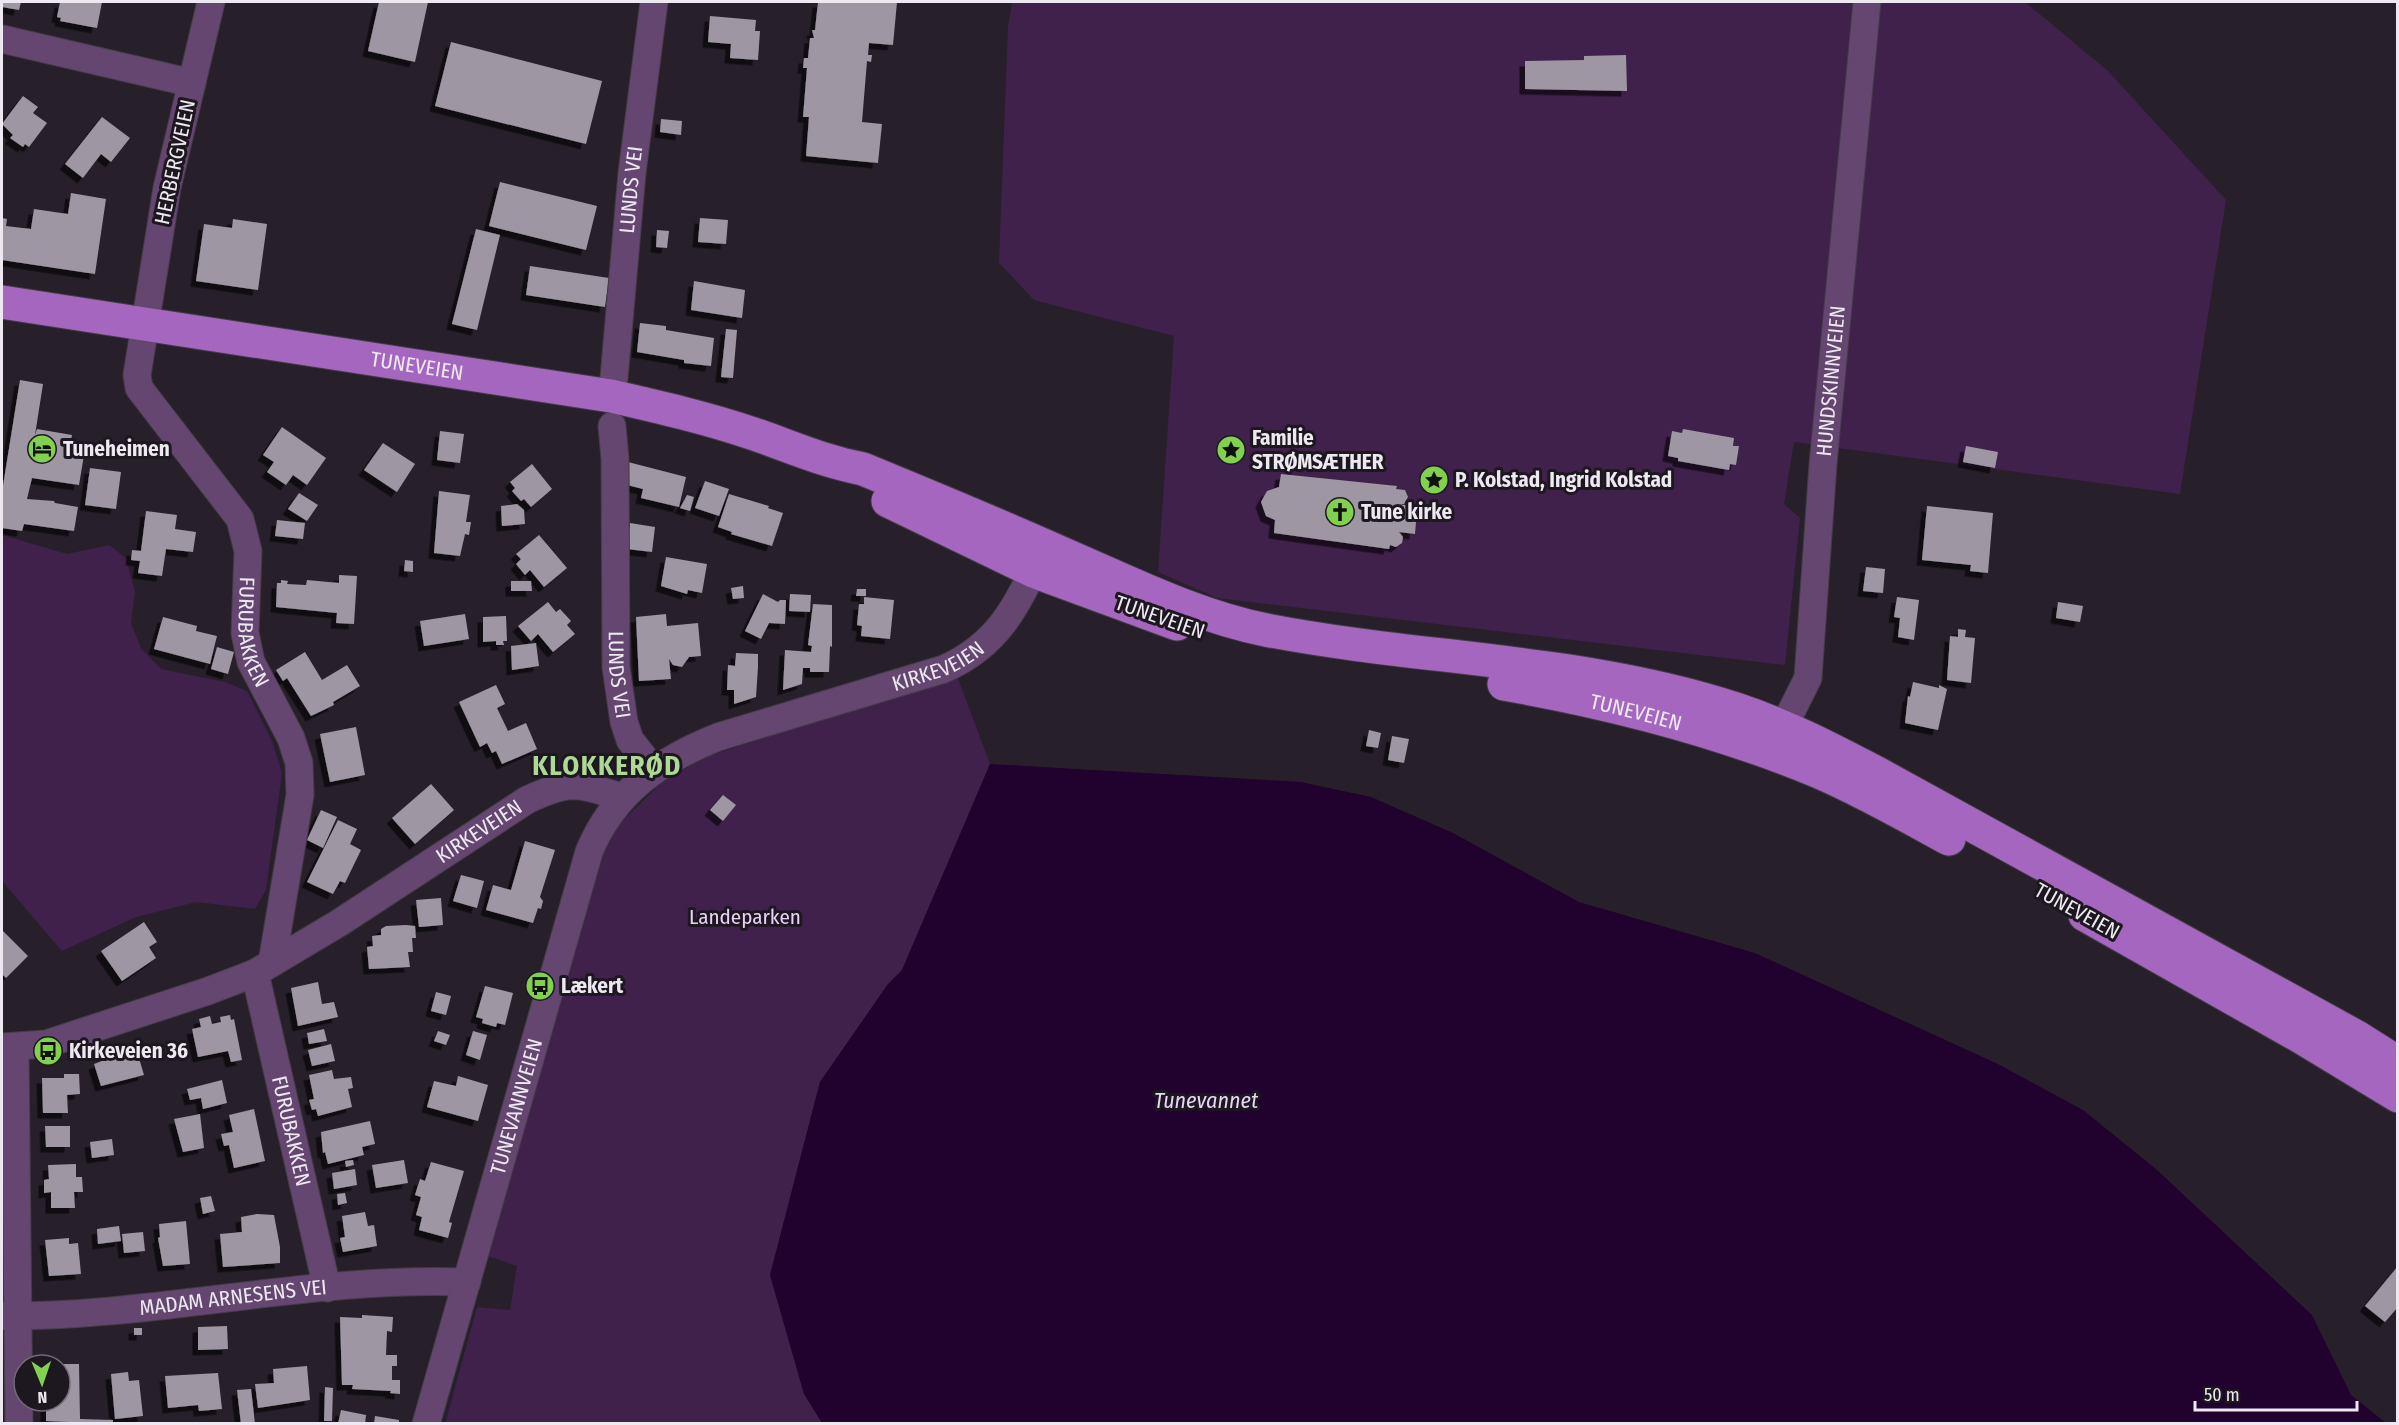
<svg xmlns="http://www.w3.org/2000/svg" width="2399" height="1425" viewBox="0 0 2399 1425" font-family="'Fira Sans Condensed',sans-serif">
<style>
.green{fill:#3f214c}
.water{fill:#21012e}
.building{fill:#9e96a2;filter:url(#shadow)}
.lines{fill:none;stroke-linecap:round;stroke-linejoin:round}
.minor-casing{stroke:#433c46;stroke-width:29}
.major-casing{stroke:#433c46;stroke-width:35}
.minor{stroke:#644671;stroke-width:27}
.major{stroke:#a566bf;stroke-width:33}
.labels{text-anchor:middle;stroke-width:6;stroke-linejoin:round;paint-order:stroke}
.street-label{font-size:21px;fill:#eee9f0;stroke:#1d1720}
.poi-label{font-size:21px;font-weight:bold;fill:#eee9f0;stroke:#1d1720;text-anchor:start}
.park-label{font-size:21px;fill:#e9d0f5;stroke:#1d1720}
.water-label{font-size:22px;font-style:italic;fill:#ecd3f8;stroke:#1d1720}
.district-label{font-size:27px;font-weight:bold;letter-spacing:1.5px;fill:#add896;stroke:#1d1720}
</style>
<defs>
<filter id="shadow"><feDropShadow dx="-5.5" dy="5.5" stdDeviation="0" flood-color="#0009"/></filter>
</defs>
<rect width="100%" height="100%" fill="#27202a"/>
<g class="green">
<path d="M1012 2H2025L2108 71 2226 200 2180 494 1794 442 1784 504 1800 518 1785 665 1217 598 1158 572 1174 336 1034 300 999 263 1008 27Z"/>
<path d="M2 535 67 554 109 545 126 558 135 591 131 623 141 648 161 669 225 682 247 691 272 741 282 773 266 890 255 909 196 902 136 917 62 951 2 881Z"/>
<path d="M957 676 990 764 902 970 888 984 820 1082 770 1275 804 1394 822 1423 445 1424 477 1307 510 1310 517 1266 485 1255 601 858 620 823 660 784 703 758Z"/>
</g>
<path class="water" d="M990 764 1301 782 1371 797 1453 833 1579 902 1755 953 1998 1064 2083 1110 2157 1170 2312 1315 2351 1395 2386 1423H822L804 1394 770 1275 820 1082 888 984 902 970Z"/>
<g class="building">
<path d="M2 2H21L19 10 2 7Z"/>
<path d="M60 2H102L97 28 60 21 61 18 57 17Z"/>
<path d="M379 2H428L415 62 368 51Z"/>
<path d="M818 2H897L893 45 869 43 868 55H872L871 62 867 61 862 122 882 124 878 163 806 156 809 117H803L807 68H803L804 58H808L810 38H814L812 30H815Z"/>
<path d="M710 16 756 20 755 31H760L758 60 730 58 731 44 708 42Z"/>
<path d="M451 42 602 81 586 144 435 106Z"/>
<path d="M1626 55 1627 91 1525 89V61L1584 60V56Z"/>
<path d="M23 96 38 107 33 113 47 123 29 147 25 144 23 147 10 138 13 135 2 124Z"/>
<path d="M102 117 130 138 111 162 101 154 83 178 65 164Z"/>
<path d="M661 119 682 121 681 135 660 132Z"/>
<path d="M500 182 597 206 586 250 489 226Z"/>
<path d="M71 193 106 199 95 274 2 260V218L7 219 6 226 31 229 34 209 68 214Z"/>
<path d="M700 218 728 220 726 244 698 242Z"/>
<path d="M233 219 267 224 258 290 196 281 204 224 232 228Z"/>
<path d="M476 229 500 235 477 330 452 324Z"/>
<path d="M657 230 669 231 667 248 656 247Z"/>
<path d="M530 266 609 278 605 307 526 295Z"/>
<path d="M694 281 745 290 742 318 691 310Z"/>
<path d="M640 323 666 326V330L714 338 711 366 684 363V360L637 352Z"/>
<path d="M726 329 737 330 733 378 721 377Z"/>
<path d="M20 380 43 384 35 435 37 429 72 435 71 441 86 443 79 485 32 478 27 499 54 501 55 503 78 507 74 531 24 524 22 531 2 528V492Z"/>
<path d="M282 427 326 458 307 485 293 475 286 485 267 472 274 462 263 455Z"/>
<path d="M1683 429 1734 438 1733 446H1739L1736 465 1730 464 1729 470 1678 461V458L1668 456 1672 431 1682 433Z"/>
<path d="M440 431 464 434 460 463 437 460Z"/>
<path d="M383 443 415 464 397 492 364 470Z"/>
<path d="M1966 446 1998 452 1995 468 1963 462Z"/>
<path d="M628 462 686 477 679 507 641 498 643 489 623 484Z"/>
<path d="M532 464 552 489 531 507 524 499 521 501 512 491 515 488 510 482Z"/>
<path d="M90 468 121 472 116 509 85 505Z"/>
<path d="M1281 474 1397 486 1396 489 1405 490 1408 497 1404 504H1397L1413 506 1418 503 1421 507 1417 510 1415 534 1399 532 1403 537 1402 543 1396 547 1390 545 1389 549 1274 533 1275 520 1266 516 1261 502 1267 491 1279 487Z"/>
<path d="M705 481 729 489 719 516 695 508Z"/>
<path d="M439 491 470 495 466 522H471L469 535 465 534 460 556 434 553Z"/>
<path d="M299 493 318 505 307 521 288 509Z"/>
<path d="M729 494 769 506 768 508 783 513 772 546 731 534 732 532 718 527Z"/>
<path d="M687 495 694 497 690 511 680 508Z"/>
<path d="M517 504 524 510 525 524 502 526 501 506Z"/>
<path d="M1927 506 1993 513 1988 573 1970 571 1971 565 1922 560Z"/>
<path d="M146 511 177 515 175 529 196 532 193 552 166 549 162 576 138 573 140 561 131 560 132 550 141 551Z"/>
<path d="M277 520 305 523 303 539 275 536Z"/>
<path d="M630 523 655 527 652 552 627 549Z"/>
<path d="M539 535 567 568 544 587 530 570 525 575 516 564 521 559 516 554Z"/>
<path d="M666 557 707 564 702 593 688 590 687 594 661 586Z"/>
<path d="M405 560 413 561V572L404 571Z"/>
<path d="M1866 567 1885 569 1883 593 1863 591Z"/>
<path d="M339 575 357 576 354 624 336 623 337 613 276 607 277 583H281V580L288 581 287 584 306 585 307 580 339 583Z"/>
<path d="M511 581H531L532 591H511Z"/>
<path d="M743 586 744 598 733 599 731 588Z"/>
<path d="M857 589H866V596H856Z"/>
<path d="M763 594 778 602 780 600H786L785 624 769 623 761 639 745 631Z"/>
<path d="M790 594 811 595 810 612 789 611Z"/>
<path d="M864 597 894 600 890 639 861 636 862 626 857 625 859 604H864Z"/>
<path d="M1897 597 1919 600 1914 640 1898 637 1900 618 1894 617Z"/>
<path d="M548 602 556 612 560 609 571 621 567 625 575 634 553 652 538 634 531 641 518 626Z"/>
<path d="M2058 602 2083 606 2080 622 2056 618Z"/>
<path d="M813 604 832 605V647L830 646 829 672H810V668H803L802 684 783 690 785 650 811 652 812 646 808 645Z"/>
<path d="M465 614 469 639 424 646 420 621Z"/>
<path d="M666 614 667 626 698 623 701 656 689 657 682 667 673 665 669 659 671 679 639 681 636 617Z"/>
<path d="M506 616 507 641H503L504 645H496V641L483 642V617Z"/>
<path d="M163 617 197 626 196 631 217 636 210 664 154 649Z"/>
<path d="M1958 629 1966 630 1965 637 1975 638 1971 683 1947 680 1950 636 1958 637Z"/>
<path d="M536 643 539 666 512 670 511 646Z"/>
<path d="M217 647 234 652 228 674 211 669Z"/>
<path d="M305 652 322 680 347 665 360 686 333 702 334 705 311 716 287 678 283 681 276 670Z"/>
<path d="M736 653 758 654V667L756 697 734 704V690H727L728 665 735 666Z"/>
<path d="M1913 682 1939 688V685L1947 689 1938 730 1905 723 1908 696 1910 697Z"/>
<path d="M496 685 505 704 497 708 508 731 526 723 537 749 502 764 496 751 492 753 487 743 480 747 459 702Z"/>
<path d="M356 727 365 775 330 782 320 734Z"/>
<path d="M1369 730 1381 733 1378 748 1366 746Z"/>
<path d="M1392 736 1409 739 1404 763 1388 760Z"/>
<path d="M431 784 454 810 415 844 392 818Z"/>
<path d="M723 795 736 805 723 821 710 810Z"/>
<path d="M321 810 337 817 323 848 307 840Z"/>
<path d="M338 820 357 829 350 844 361 850 345 883 340 881 333 894 307 882Z"/>
<path d="M525 841 555 850 540 897 543 901 541 909 538 908 533 923 486 910 493 885 511 890Z"/>
<path d="M461 875 484 881 477 908 453 901Z"/>
<path d="M441 898 443 925 419 927 416 900Z"/>
<path d="M144 922 157 942 149 947 156 958 122 981 101 951Z"/>
<path d="M406 925 415 926 416 938H412L413 952H408L410 967 369 969 367 947 373 946 372 936 381 935V929L386 926Z"/>
<path d="M2 930 28 956 6 978 3 975 2 977Z"/>
<path d="M318 982 322 1004 334 1002 338 1017 298 1026 291 988Z"/>
<path d="M485 986 513 993 505 1025 497 1023 496 1027 482 1023 483 1019 476 1017Z"/>
<path d="M436 992 451 996 446 1015 431 1011Z"/>
<path d="M230 1015 231 1020 234 1019 242 1060 231 1062 228 1051 198 1057 192 1029 201 1027 199 1019 210 1016 212 1024 221 1022 220 1017Z"/>
<path d="M324 1029 327 1041 309 1044 307 1033Z"/>
<path d="M438 1031 450 1035 446 1045 434 1041Z"/>
<path d="M473 1031 487 1035 480 1060 466 1055Z"/>
<path d="M331 1044 335 1061 312 1066 308 1050Z"/>
<path d="M136 1048 144 1075 101 1086 94 1064Z"/>
<path d="M332 1070 334 1079 351 1077 353 1088 348 1089 352 1107 318 1116 316 1109 312 1110 309 1100 314 1099 309 1075Z"/>
<path d="M64 1074H79L80 1094 67 1095 68 1113H43L42 1078H64Z"/>
<path d="M458 1076 488 1085 478 1121 427 1107 434 1081 456 1086Z"/>
<path d="M222 1080 227 1103 203 1109 201 1098 190 1100 187 1089Z"/>
<path d="M254 1109 265 1161 234 1168 229 1145 224 1146 221 1134 233 1132 229 1115Z"/>
<path d="M200 1114 204 1148 183 1152 174 1119Z"/>
<path d="M370 1121 375 1144 362 1147 364 1155 328 1164 325 1152 323 1153 321 1132Z"/>
<path d="M45 1126H70V1147H46Z"/>
<path d="M112 1139 114 1155 92 1158 90 1142Z"/>
<path d="M353 1160 354 1165 346 1167 345 1161Z"/>
<path d="M404 1160 408 1183 376 1188 372 1165Z"/>
<path d="M431 1162 464 1171 449 1222 452 1223 448 1238 419 1230 422 1217 416 1215 421 1197 415 1195 420 1179 425 1181Z"/>
<path d="M76 1164V1177H82L83 1192H74L75 1208H51V1192L44 1193V1180L49 1179 48 1165Z"/>
<path d="M355 1169 357 1185 334 1189 332 1173Z"/>
<path d="M345 1193 347 1203 338 1205 337 1194Z"/>
<path d="M211 1196 215 1211 203 1214 200 1198Z"/>
<path d="M365 1212 368 1226 374 1225 377 1246 343 1252 340 1238 345 1237 342 1216Z"/>
<path d="M257 1214 274 1215 280 1247V1263L223 1267 220 1234 242 1232 241 1217Z"/>
<path d="M186 1221 190 1264 163 1266 158 1238 160 1237 159 1224Z"/>
<path d="M119 1226 121 1241 98 1244 97 1229Z"/>
<path d="M143 1232 145 1251 124 1253 122 1234Z"/>
<path d="M69 1238V1244L78 1243 81 1274 49 1276 45 1240Z"/>
<path d="M2398 1266V1307L2385 1322 2365 1306Z"/>
<path d="M362 1315 393 1317 392 1332 387 1331 386 1355H397V1366H392V1380H400V1394L390 1393 391 1391 352 1389 353 1385H342L340 1317 362 1318Z"/>
<path d="M227 1326 228 1349 198 1350V1327Z"/>
<rect x="134" y="1328" width="8" height="7"/>
<path d="M60 1364H79L80 1419 113 1420V1424L46 1421V1401H60Z"/>
<path d="M307 1366 310 1400 258 1408 255 1384 274 1383 273 1369Z"/>
<path d="M128 1372 129 1381 139 1380 143 1416 115 1419 111 1374Z"/>
<path d="M218 1373 222 1409 199 1411 198 1405 168 1408 165 1376Z"/>
<path d="M325 1387 333 1388 332 1421H324Z"/>
<path d="M251 1389 255 1424H241L237 1390Z"/>
<path d="M341 1410 366 1415 365 1424H338Z"/>
<path d="M375 1416 399 1420V1424H374Z"/>
</g>
<g class="lines">
<g class="minor-casing">
<g id="minor">
<path id="s1" d="M211 2 167 188 137 375 139 388 240 519 248 551 245 633 251 662 291 738 299 763 300 795 272 963"/>
<path d="M2 39 192 83"/>
<path id="s2" d="M614 378 632 173 654 2"/>
<path id="s3" d="M612 426 615 459 616 667 624 722 630 740 653 769"/>
<path id="s4" d="M1774 746 1808 678 1823 464 1867 2"/>
<path id="s5" d="M255 973 327 1288"/>
<path id="s6" d="M2 1047 46 1044 208 991 255 973 339 923 527 800C572 779 577 784 622 797"/>
<path d="M15 1048 19 1424"/>
<path id="s7" d="M2 1316C157 1317 311 1276 467 1282"/>
<path id="s8" d="M426 1424 589 852C613 793 660 760 718 737L944 669C1000 644 1017 605 1042 552"/>
</g>
</g>
<g class="major-casing">
<g id="major">
<path id="s9" d="M2 302 611 396C659 407 707 418 754 434 792 447 822 461 863 469 931 497 999 525 1066 555 1131 583 1196 616 1266 630 1421 660 1584 659 1736 709 1785 725 1831 749 1877 773L2357 1037 2398 1063"/>
<path d="M888 501 1033 571 1177 624"/>
<path id="s10" d="M1504 684C1612 703 1718 730 1819 772 1863 791 1907 816 1949 839"/>
<path d="M2085 915 2299 1036 2398 1096"/>
</g>
</g>
<use href="#minor" class="minor"/>
<use href="#major" class="major"/>
</g>
<defs>
<g id="hotel-disc" transform="scale(1.5)"><circle r="9.5" fill="#82d04f" stroke="#1d1720"/><path d="M-6-4.5h1.5V1H6V5H4.5V3h-9V5H-6ZM-4 0a1.8 1.8 0 1 1 3.6 0ZM.5 0V-2.5h3Q6-2.5 6 0Z" fill="#111"/></g>
<g id="sight-disc" transform="scale(1.5)"><circle r="9.5" fill="#82d04f" stroke="#1d1720"/><path d="M0-6L1.8-2.2L6-1.7L2.9 1.2L3.7 5.4L0 3.3L-3.7 5.4L-2.9 1.2L-6-1.7L-1.8-2.2Z" fill="#111"/></g>
<g id="church-disc" transform="scale(1.5)"><circle r="9.5" fill="#82d04f" stroke="#1d1720"/><path d="M-1.2-6h2.4v3.5h3.3v2.4h-3.3V6h-2.4V-.1h-3.3v-2.4h3.3Z" fill="#111"/></g>
<g id="bus-disc" transform="scale(1.5)"><circle r="9.5" fill="#82d04f" stroke="#1d1720"/><path d="M-5-6H5V4H4V6H2V4H-2V6H-4V4H-5ZM-3.5-4V0h7V-4ZM-3.5 1.2v1.5H-2V1.2ZM2 1.2v1.5H3.5V1.2Z" fill="#111"/></g>
</defs>
<g fill-rule="evenodd">
<use href="#hotel-disc" x="42" y="449"/>
<use href="#sight-disc" x="1231" y="450"/>
<use href="#sight-disc" x="1434" y="480"/>
<use href="#church-disc" x="1340" y="512"/>
<use href="#bus-disc" x="540" y="986"/>
<use href="#bus-disc" x="48" y="1051"/>
</g>
<g class="labels">
<g class="street-label">
<text transform="translate(175 162) rotate(-78)" y="7">HERBERGVEIEN</text>
<text dy="7" stroke="none"><textPath href="#s2" startOffset="189">LUNDS VEI</textPath></text>
<text dy="7" stroke="none"><textPath href="#s9" startOffset="420">TUNEVEIEN</textPath></text>
<text dy="7" stroke="none"><textPath href="#s4" startOffset="374">HUNDSKINNVEIEN</textPath></text>
<text transform="translate(1160 617) rotate(19)" y="7">TUNEVEIEN</text>
<text dy="7" stroke="none"><textPath href="#s1" startOffset="674">FURUBAKKEN</textPath></text>
<text dy="7" stroke="none"><textPath href="#s8" startOffset="1004">KIRKEVEIEN</textPath></text>
<text dy="7" stroke="none"><textPath href="#s3" startOffset="249">LUNDS VEI</textPath></text>
<text dy="7" stroke="none"><textPath href="#s10" startOffset="135">TUNEVEIEN</textPath></text>
<text dy="7" stroke="none"><textPath href="#s6" startOffset="530">KIRKEVEIEN</textPath></text>
<text transform="translate(2077 911) rotate(29)" y="7">TUNEVEIEN</text>
<text dy="7" stroke="none"><textPath href="#s8" startOffset="330">TUNEVANNVEIEN</textPath></text>
<text dy="7" stroke="none"><textPath href="#s5" startOffset="162">FURUBAKKEN</textPath></text>
<text dy="7" stroke="none"><textPath href="#s7" startOffset="232">MADAM ARNESENS VEI</textPath></text>
</g>
<g class="poi-label">
<text x="1252" y="445">Familie<tspan x="1252" dy="24">STRØMSÆTHER</tspan></text>
<text x="63" y="456">Tuneheimen</text>
<text x="1455" y="487">P. Kolstad, Ingrid Kolstad</text>
<text x="1361" y="519">Tune kirke</text>
<text x="561" y="993">Lækert</text>
<text x="69" y="1058">Kirkeveien 36</text>
</g>
<g class="park-label">
<text x="745" y="924">Landeparken</text>
</g>
<g class="water-label">
<text x="1206" y="1108">Tunevannet</text>
</g>
<g class="district-label">
<text x="607" y="775">KLOKKERØD</text>
</g>
</g>
<rect width="2399" height="1425" fill="none" stroke="#eee9f0" stroke-width="6"/>
<g transform="translate(42 1383) rotate(178)"><circle r="28" fill="#1d1720" stroke="#716b73" stroke-width="1.5"/>
<path d="M0-4.5L10 22L0 15L-10 22Z" fill="#82d04f"/>
<text y="-9" font-size="16" font-weight="bold" text-anchor="middle" fill="#eee9f0">N</text>
</g>
<path d="M2195 1401v9h162v-9" fill="none" stroke="#eee9f0" stroke-width="3"/>
<text x="2204" y="1401" font-size="18" fill="#eee9f0" stroke="#1d1720" stroke-width="4.5" paint-order="stroke">50 m</text>
</svg>
